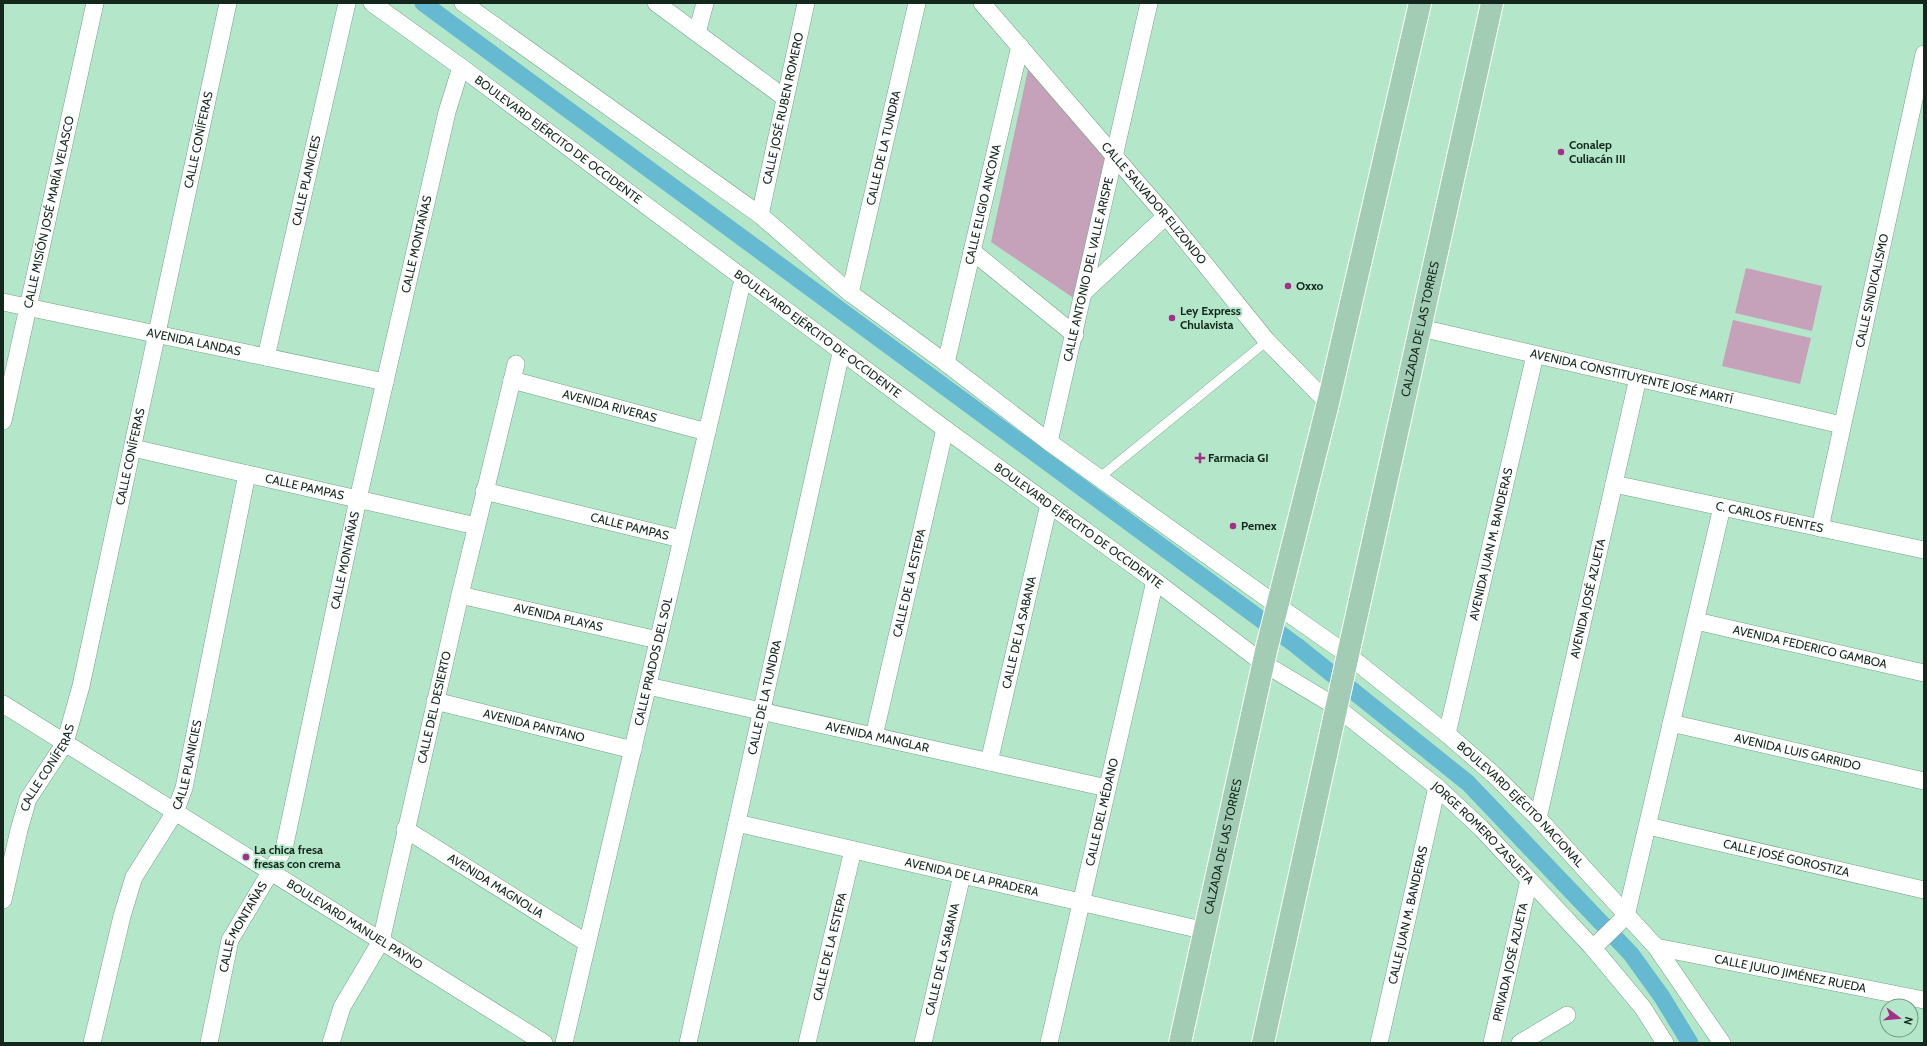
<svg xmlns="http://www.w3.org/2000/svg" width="1927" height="1046" viewBox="0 0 1927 1046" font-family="Cabin,sans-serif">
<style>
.green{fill:#c6a1ba}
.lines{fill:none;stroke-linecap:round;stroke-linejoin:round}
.canal{stroke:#65b9d1;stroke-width:17}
.lane-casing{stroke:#71a386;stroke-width:10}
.street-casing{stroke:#71a386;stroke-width:18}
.primary-casing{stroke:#fff;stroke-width:24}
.lane{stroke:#fff;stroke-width:9}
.street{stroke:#fff;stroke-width:17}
.primary{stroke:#a3ccb5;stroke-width:22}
.poi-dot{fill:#a32f88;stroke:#b4e7c9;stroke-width:1.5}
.labels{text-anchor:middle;stroke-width:4;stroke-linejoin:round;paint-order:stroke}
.street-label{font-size:12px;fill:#13271c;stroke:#b4e7c9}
.poi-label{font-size:12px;font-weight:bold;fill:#13271c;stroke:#b4e7c9;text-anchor:start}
</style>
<rect width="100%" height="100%" fill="#b4e7c9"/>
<g class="green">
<path d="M1029 65 1106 155 1075 299 991 242Z"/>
<path d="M1746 268 1822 286 1812 331 1735 313Z"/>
<path d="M1733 320 1811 338 1800 384 1722 366Z"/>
</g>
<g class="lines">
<path class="canal" d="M423 3 1297 646 1468 783 1631 954 1662 997 1690 1043"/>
<g class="lane-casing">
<path id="lane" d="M1099 478 1267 341"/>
</g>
<g class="street-casing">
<g id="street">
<path id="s1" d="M372 3 461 67 945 429 1155 581 1263 663 1335 706 1437 787 1481 828 1593 948 1643 1008 1665 1043"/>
<path id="s2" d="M463 3 760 215 850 293 946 363 1049 442 1278 606 1348 655 1447 734 1493 774 1538 818 1656 947 1722 1043"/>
<path d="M656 3 785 98"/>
<path id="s3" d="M982 3 1166 216 1267 341 1328 403"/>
<path d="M697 33 705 3"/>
<path id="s4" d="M760 215 806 3"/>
<path d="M972 251 1075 335"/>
<path d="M1084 292 1166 216"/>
<path id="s5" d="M850 293 917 3"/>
<path id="s6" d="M3 302 385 382"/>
<path id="s7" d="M1421 328 1842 425"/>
<path id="s8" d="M266 357 347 3"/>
<path id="s9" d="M946 363 1020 46"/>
<path id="s10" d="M512 380 707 432"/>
<path id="s11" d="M3 421 95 3"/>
<path id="s12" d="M1049 442 1149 3"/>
<path id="s13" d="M133 448 476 526"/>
<path id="s14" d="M1614 484 1924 550"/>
<path id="s15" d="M484 491 681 539"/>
<path id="s16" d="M1820 528 1924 54"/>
<path id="s17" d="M460 595 658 640"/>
<path id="s18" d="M1696 621 1924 673"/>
<path id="s19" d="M648 686 1107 788"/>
<path id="s20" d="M435 701 633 750"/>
<path id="s21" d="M3 704 544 1043"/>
<path id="s22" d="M1671 723 1924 781"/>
<path id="s23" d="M1447 734 1535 355"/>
<path id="s24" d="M874 736 945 429"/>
<path id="s25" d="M989 762 1049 504"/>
<path id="s26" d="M1538 818 1638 378"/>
<path id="s27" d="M737 823 1206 931"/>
<path id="s28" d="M1648 826 1924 890"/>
<path id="s29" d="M405 829 587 943"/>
<path id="s30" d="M3 900 19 830 28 799 65 743 81 686 228 3"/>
<path id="s31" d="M1656 947 1924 1000"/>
<path d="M1593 948 1626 916 1722 507"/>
<path id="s32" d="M92 1043 122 916 134 877 175 812 184 788 247 474"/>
<path id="s33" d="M209 1043 230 940 284 849 358 499 447 112 461 67"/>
<path id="s34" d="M331 1043 342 1007 381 941 460 595 516 364"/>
<path id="s35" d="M564 1043 741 287 745 281"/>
<path id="s36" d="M688 1043 841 353"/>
<path id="s37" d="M807 1043 853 850"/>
<path id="s38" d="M923 1043 962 875"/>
<path id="s39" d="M1049 1043 1155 581"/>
<path id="s40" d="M1379 1043 1437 787"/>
<path id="s41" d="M1492 1043 1529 880"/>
<path d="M1520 1043 1567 1015"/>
</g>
</g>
<g class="primary-casing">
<g id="primary">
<path id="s42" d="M1180 1043 1266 651 1328 403 1420 3"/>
<path id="s43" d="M1263 1043C1338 696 1416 350 1492 3"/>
</g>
</g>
<use href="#lane" class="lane"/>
<use href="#street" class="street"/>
<use href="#primary" class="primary"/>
</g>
<g class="poi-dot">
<circle cx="1561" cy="152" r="4"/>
<circle cx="1288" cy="286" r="4"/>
<circle cx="1172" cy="318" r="4"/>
<path d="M1198 452h4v4h4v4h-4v4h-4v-4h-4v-4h4z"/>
<circle cx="1233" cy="526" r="4"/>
<circle cx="246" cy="857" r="4"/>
</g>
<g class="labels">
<g class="street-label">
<text dy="4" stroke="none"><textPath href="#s4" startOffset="109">CALLE JOSÉ RUBEN ROMERO</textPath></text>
<text dy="4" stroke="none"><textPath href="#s30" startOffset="789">CALLE CONÍFERAS</textPath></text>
<text dy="4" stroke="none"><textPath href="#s1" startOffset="231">BOULEVARD EJÉRCITO DE OCCIDENTE</textPath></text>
<text dy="4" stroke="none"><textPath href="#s5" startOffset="149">CALLE DE LA TUNDRA</textPath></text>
<text dy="4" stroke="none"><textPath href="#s8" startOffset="181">CALLE PLANICIES</textPath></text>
<text dy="4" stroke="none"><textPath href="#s9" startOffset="163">CALLE ELIGIO ANCONA</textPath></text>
<text dy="4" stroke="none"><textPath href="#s3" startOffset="264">CALLE SALVADOR ELIZONDO</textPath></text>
<text dy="4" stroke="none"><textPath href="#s11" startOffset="214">CALLE MISIÓN JOSÉ MARÍA VELASCO</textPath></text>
<text dy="4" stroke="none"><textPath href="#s33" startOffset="830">CALLE MONTAÑAS</textPath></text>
<text dy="4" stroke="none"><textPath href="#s12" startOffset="177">CALLE ANTONIO DEL VALLE ARISPE</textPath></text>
<text dy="4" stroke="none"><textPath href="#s16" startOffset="243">CALLE SINDICALISMO</textPath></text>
<text dy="4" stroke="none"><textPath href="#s43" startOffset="731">CALZADA DE LAS TORRES</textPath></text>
<text dy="4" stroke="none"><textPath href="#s1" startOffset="555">BOULEVARD EJÉRCITO DE OCCIDENTE</textPath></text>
<text dy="4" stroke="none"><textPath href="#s6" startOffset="195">AVENIDA LANDAS</textPath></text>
<text dy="4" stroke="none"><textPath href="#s7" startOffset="216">AVENIDA CONSTITUYENTE JOSÉ MARTÍ</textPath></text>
<text dy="4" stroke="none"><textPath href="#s10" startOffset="101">AVENIDA RIVERAS</textPath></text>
<text dy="4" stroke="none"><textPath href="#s30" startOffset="465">CALLE CONÍFERAS</textPath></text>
<text dy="4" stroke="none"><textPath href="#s13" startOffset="176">CALLE PAMPAS</textPath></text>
<text dy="4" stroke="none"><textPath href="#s14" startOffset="159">C. CARLOS FUENTES</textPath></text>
<text dy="4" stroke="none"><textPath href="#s15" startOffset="150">CALLE PAMPAS</textPath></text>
<text dy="4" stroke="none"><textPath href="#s1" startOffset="879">BOULEVARD EJÉRCITO DE OCCIDENTE</textPath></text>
<text dy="4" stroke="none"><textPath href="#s23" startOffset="195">AVENIDA JUAN M. BANDERAS</textPath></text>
<text dy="4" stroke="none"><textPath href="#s33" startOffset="506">CALLE MONTAÑAS</textPath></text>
<text dy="4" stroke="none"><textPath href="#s24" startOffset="157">CALLE DE LA ESTEPA</textPath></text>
<text dy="4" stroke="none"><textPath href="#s26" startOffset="225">AVENIDA JOSÉ AZUETA</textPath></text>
<text dy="4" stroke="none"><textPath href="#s17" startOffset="101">AVENIDA PLAYAS</textPath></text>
<text dy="4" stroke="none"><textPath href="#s25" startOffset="133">CALLE DE LA SABANA</textPath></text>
<text dy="4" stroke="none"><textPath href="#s18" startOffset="117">AVENIDA FEDERICO GAMBOA</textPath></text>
<text dy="4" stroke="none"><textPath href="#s35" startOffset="392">CALLE PRADOS DEL SOL</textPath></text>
<text dy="4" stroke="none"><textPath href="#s36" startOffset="354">CALLE DE LA TUNDRA</textPath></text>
<text dy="4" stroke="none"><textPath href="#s34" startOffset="354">CALLE DEL DESIERTO</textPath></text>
<text dy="4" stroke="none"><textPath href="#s20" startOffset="102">AVENIDA PANTANO</textPath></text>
<text dy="4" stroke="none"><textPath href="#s19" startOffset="235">AVENIDA MANGLAR</textPath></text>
<text dy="4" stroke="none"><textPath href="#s22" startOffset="130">AVENIDA LUIS GARRIDO</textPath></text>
<text dy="4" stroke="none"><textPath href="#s32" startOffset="297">CALLE PLANICIES</textPath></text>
<text dy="4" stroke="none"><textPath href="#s30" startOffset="141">CALLE CONÍFERAS</textPath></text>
<text dy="4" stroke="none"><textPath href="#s2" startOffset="1328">BOULEVARD EJÉCITO NACIONAL</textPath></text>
<text dy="4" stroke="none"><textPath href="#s39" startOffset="237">CALLE DEL MÉDANO</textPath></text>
<text dy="4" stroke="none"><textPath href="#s1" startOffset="1388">JORGE ROMERO ZASUETA</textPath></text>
<text dy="4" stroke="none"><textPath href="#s42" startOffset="201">CALZADA DE LAS TORRES</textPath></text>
<text dy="4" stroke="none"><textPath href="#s28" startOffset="142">CALLE JOSÉ GOROSTIZA</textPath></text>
<text dy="4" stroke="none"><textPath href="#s27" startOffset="241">AVENIDA DE LA PRADERA</textPath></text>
<text dy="4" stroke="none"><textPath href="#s29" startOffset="107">AVENIDA MAGNOLIA</textPath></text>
<text dy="4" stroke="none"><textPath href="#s40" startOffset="131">CALLE JUAN M. BANDERAS</textPath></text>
<text dy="4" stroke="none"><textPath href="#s21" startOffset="415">BOULEVARD MANUEL PAYNO</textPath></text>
<text dy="4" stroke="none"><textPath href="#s33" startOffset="122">CALLE MONTAÑAS</textPath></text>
<text dy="4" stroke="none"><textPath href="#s37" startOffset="99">CALLE DE LA ESTEPA</textPath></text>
<text dy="4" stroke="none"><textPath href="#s38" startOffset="86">CALLE DE LA SABANA</textPath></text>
<text dy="4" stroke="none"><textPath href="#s41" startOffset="83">PRIVADA JOSÉ AZUETA</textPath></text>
<text dy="4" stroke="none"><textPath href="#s31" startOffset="137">CALLE JULIO JIMÉNEZ RUEDA</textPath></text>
</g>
<g class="poi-label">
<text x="1569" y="149">Conalep<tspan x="1569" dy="14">Culiacán III</tspan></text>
<text x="1296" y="290">Oxxo</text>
<text x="1180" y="315">Ley Express<tspan x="1180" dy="14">Chulavista</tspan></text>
<text x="1208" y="462">Farmacia GI</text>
<text x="1241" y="530">Pemex</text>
<text x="254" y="854">La chica fresa<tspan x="254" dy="14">fresas con crema</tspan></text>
</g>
</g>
<rect width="1927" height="1046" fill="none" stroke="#13271c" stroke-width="8"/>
<g transform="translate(1899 1018) rotate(106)"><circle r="19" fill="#b4e7c9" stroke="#749a84"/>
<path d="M0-3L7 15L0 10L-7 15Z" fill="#a32f88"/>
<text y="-6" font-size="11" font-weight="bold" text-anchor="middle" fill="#13271c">N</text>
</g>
</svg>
